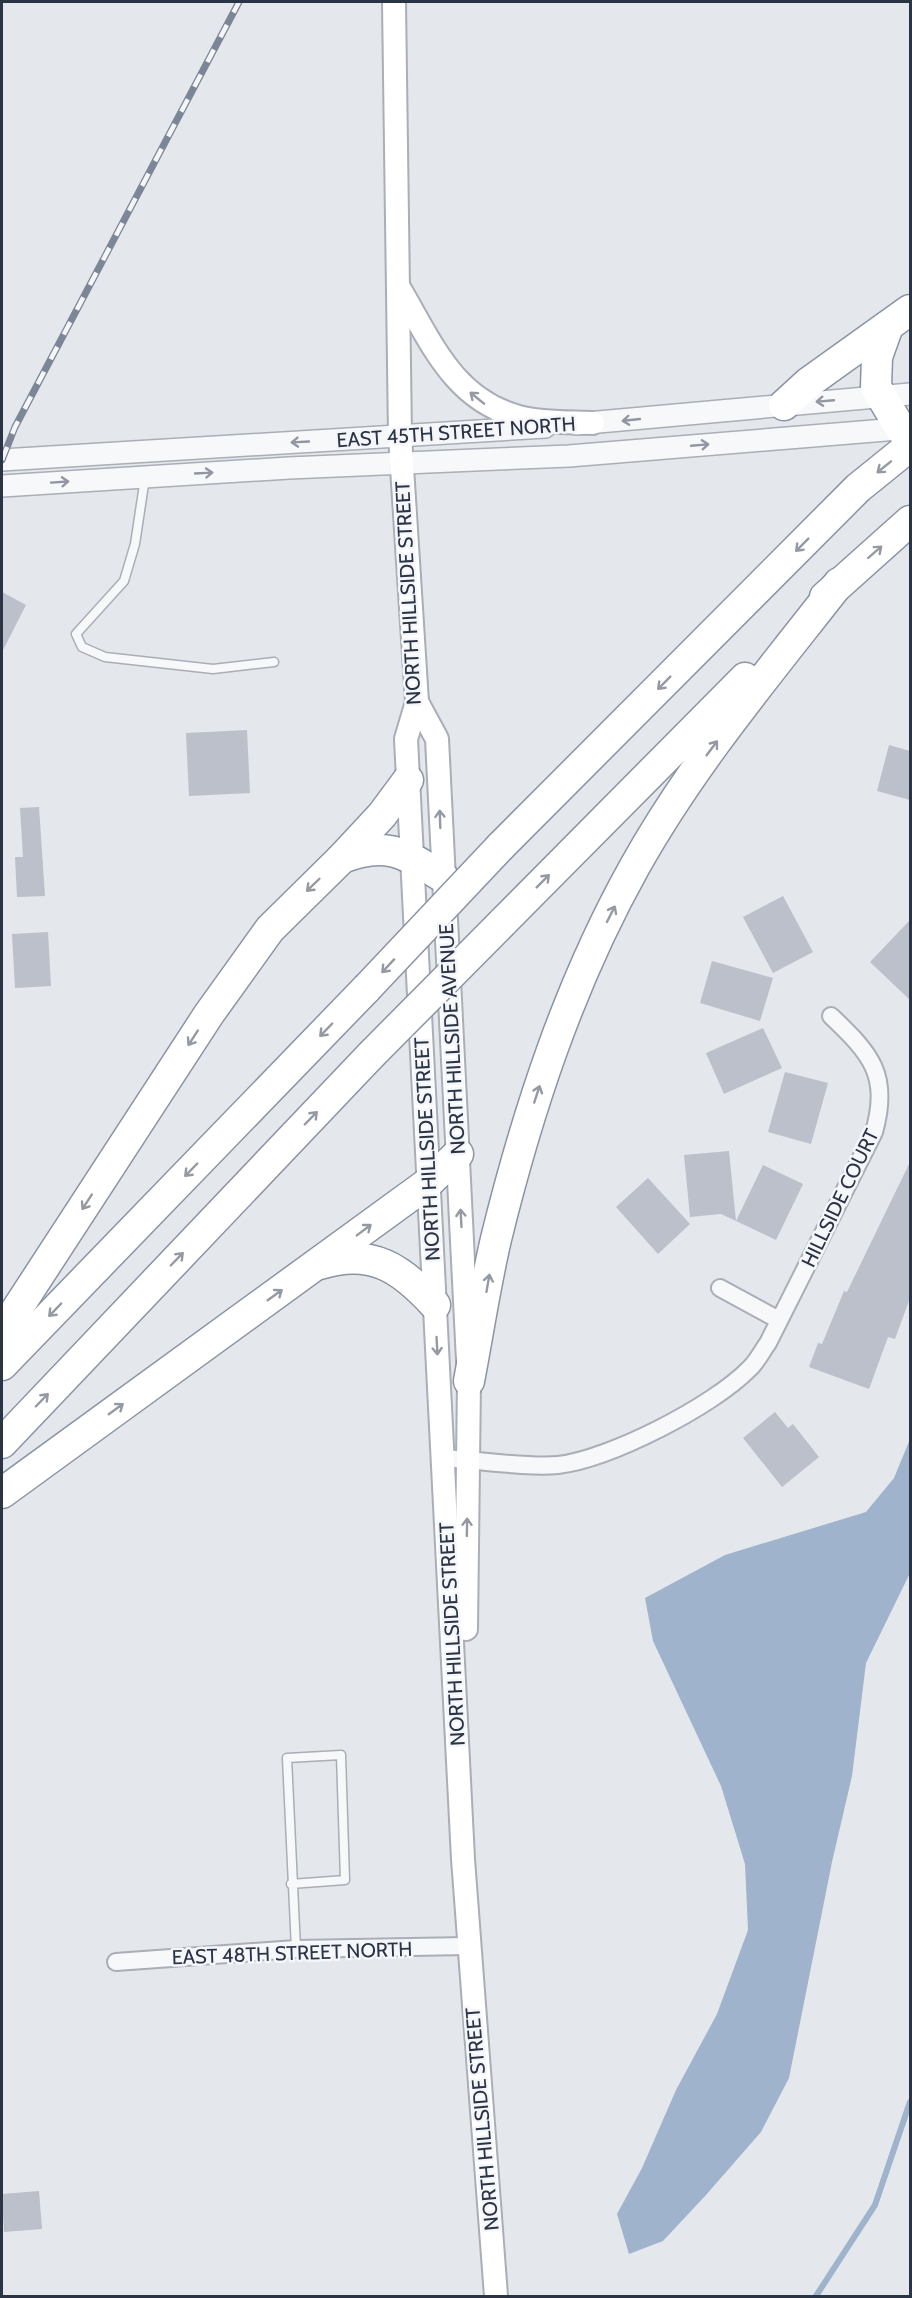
<svg xmlns="http://www.w3.org/2000/svg" width="912" height="2298" viewBox="0 0 912 2298" font-family="Cabin,sans-serif">
<style>
.water{fill:#9fb4cc}
.lines{fill:none;stroke-linecap:round;stroke-linejoin:round}
.stream{stroke:#9fb4cc;stroke-width:6}
.building{fill:#bbc0ca}
.service-casing{stroke:#a9aeb7;stroke-width:11}
.minor-casing{stroke:#a9aeb7;stroke-width:20}
.tertiary-casing{stroke:#a9aeb7;stroke-width:24}
.secondary-casing{stroke:#a9aeb7;stroke-width:26}
.motorway-casing{stroke:#8b94a3;stroke-width:33}
.service{stroke:#f7f8fa;stroke-width:8}
.minor{stroke:#f7f8fa;stroke-width:16}
.tertiary{stroke:#f7f8fa;stroke-width:21}
.secondary{stroke:#fff;stroke-width:22}
.motorway{stroke:#fff;stroke-width:30}
.rail-casing{stroke:#7d8696;stroke-width:7}
.rail{stroke:#f4f6f9;stroke-width:4.5;stroke-dasharray:14;stroke-linecap:butt}
.motorway-bridge-casing{stroke:#8b94a3;stroke-width:33;stroke-linecap:butt}
.motorway-bridge{stroke:#fff;stroke-width:30}
.oneway{stroke:#959aa2}
.oneway2{stroke:#9196a0}
.labels{text-anchor:middle;stroke-width:5;stroke-linejoin:round;paint-order:stroke}
.street-label{font-size:20px;fill:#2b3445;stroke:#f4f6f9}
</style>
<rect width="100%" height="100%" fill="#e4e7ec"/>
<path class="water" d="M910 1439V1573L866 1663 852 1776 832 1862 789 2078 761 2132 706 2195 663 2241 629 2254 617 2214 642 2168 676 2090 717 2014 748 1930 745 1864 721 1786 653 1641 645 1598 725 1555 866 1512 894 1478Z"/>
<g class="lines">
<path class="stream" d="M816 2296 875 2205 910 2102"/>
</g>
<g class="building">
<path d="M2 592 26 605 2 652Z"/>
<path d="M247 730 250 793 189 796 186 733Z"/>
<path d="M889 745 910 751V800L877 791Z"/>
<path d="M39 807 45 896 17 897 15 857H23L20 808Z"/>
<path d="M783 896 813 952 773 973 743 917Z"/>
<path d="M910 920V1000L870 962Z"/>
<path d="M48 932 51 986 15 988 12 934Z"/>
<path d="M712 961 773 978 760 1021 700 1003Z"/>
<path d="M763 1028 782 1068 724 1094 706 1053Z"/>
<path d="M785 1072 828 1083 811 1144 768 1132Z"/>
<path d="M729 1151 736 1221 721 1214 690 1217 684 1155Z"/>
<path d="M910 1162V1298L895 1339 888 1337 869 1389 809 1367 818 1343 822 1344 844 1291 847 1292Z"/>
<path d="M763 1165 803 1184 776 1240 736 1221Z"/>
<path d="M648 1178 690 1224 658 1254 616 1207Z"/>
<path d="M775 1412 788 1428 793 1424 819 1457 782 1487 743 1438Z"/>
<path d="M39 2191 42 2229 4 2232 2 2194Z"/>
</g>
<g class="lines">
<g class="service-casing">
<g id="service">
<path d="M145 478 135 544 124 581 76 634 82 647 105 657 213 669 274 662"/>
<path d="M291 1884 345 1880 341 1755 287 1758 296 1949"/>
</g>
</g>
<g class="minor-casing">
<g id="minor">
<path d="M720 1288 779 1320"/>
<path d="M443 1458C477 1460 527 1468 558 1465 610 1459 713 1406 749 1369 757 1362 762 1351 768 1343L874 1132C890 1075 871 1054 831 1016"/>
<path d="M116 1962 296 1949 468 1946"/>
</g>
</g>
<g class="tertiary-casing">
<g id="tertiary">
<path d="M576 424 910 394"/>
<path d="M2 460 545 427"/>
<path d="M2 486 289 468 569 456 910 428"/>
</g>
</g>
<g class="secondary-casing">
<g id="secondary">
<path d="M394 2 400 436 417 702 406 739 463 1859 496 2296"/>
<path d="M398 286C431 341 452 399 519 417 542 423 570 422 593 423"/>
<path d="M417 702 437 739 469 1381 466 1629"/>
</g>
</g>
<g class="motorway-casing">
<g id="motorway">
<path d="M888 326 877 357 876 387 901 429"/>
<path d="M784 405 808 383 910 310"/>
<path d="M825 597 910 521"/>
<path d="M500 847 858 488 910 446"/>
<path d="M342 858C387 840 405 854 443 877"/>
<path d="M502 923 745 678"/>
<path d="M320 1264C372 1248 401 1268 435 1305"/>
<path d="M2 1332 209 1014 270 929 342 858 382 815 408 780"/>
<path d="M2 1365 367 988"/>
<path d="M469 1381C478 1334 485 1286 496 1239 528 1109 570 982 635 866 692 764 768 674 839 583"/>
<path d="M2 1443 371 1055"/>
<path d="M2 1493 428 1183 458 1154"/>
</g>
</g>
<use href="#service" class="service"/>
<use href="#minor" class="minor"/>
<use href="#tertiary" class="tertiary"/>
<use href="#secondary" class="secondary"/>
<use href="#motorway" class="motorway"/>
<g class="rail-casing">
<path id="rail" d="M2 460 15 427 239 2"/>
</g>
<use href="#rail" class="rail"/>
<g class="motorway-bridge-casing">
<g id="motorway-bridge">
<path d="M367 988 500 847"/>
<path d="M371 1055 502 923"/>
</g>
</g>
<use href="#motorway-bridge" class="motorway-bridge"/>
</g>
<defs><path id="oneway-shaft" d="M-6 0H5M1.5-3L5.5 0L1.5 3" fill="none" stroke-width="1.6" stroke-linecap="round" stroke-linejoin="round" transform="scale(1.5)"/></defs>
<g class="oneway">
<use href="#oneway-shaft" transform="translate(477 398) rotate(-141)"/>
<use href="#oneway-shaft" transform="translate(884 467) rotate(141)"/>
<use href="#oneway-shaft" transform="translate(802 545) rotate(135)"/>
<use href="#oneway-shaft" transform="translate(875 552) rotate(-41)"/>
<use href="#oneway-shaft" transform="translate(664 683) rotate(135)"/>
<use href="#oneway-shaft" transform="translate(712 748) rotate(-53)"/>
<use href="#oneway-shaft" transform="translate(440 819) rotate(-92)"/>
<use href="#oneway-shaft" transform="translate(543 881) rotate(-45)"/>
<use href="#oneway-shaft" transform="translate(313 885) rotate(136)"/>
<use href="#oneway-shaft" transform="translate(611 914) rotate(-63)"/>
<use href="#oneway-shaft" transform="translate(388 966) rotate(133)"/>
<use href="#oneway-shaft" transform="translate(326 1030) rotate(134)"/>
<use href="#oneway-shaft" transform="translate(193 1038) rotate(123)"/>
<use href="#oneway-shaft" transform="translate(537 1094) rotate(-72)"/>
<use href="#oneway-shaft" transform="translate(311 1118) rotate(-46)"/>
<use href="#oneway-shaft" transform="translate(191 1170) rotate(134)"/>
<use href="#oneway-shaft" transform="translate(87 1202) rotate(123)"/>
<use href="#oneway-shaft" transform="translate(461 1218) rotate(-93)"/>
<use href="#oneway-shaft" transform="translate(364 1230) rotate(-37)"/>
<use href="#oneway-shaft" transform="translate(177 1259) rotate(-46)"/>
<use href="#oneway-shaft" transform="translate(488 1283) rotate(-80)"/>
<use href="#oneway-shaft" transform="translate(275 1295) rotate(-36)"/>
<use href="#oneway-shaft" transform="translate(55 1310) rotate(134)"/>
<use href="#oneway-shaft" transform="translate(437 1346) rotate(87)"/>
<use href="#oneway-shaft" transform="translate(42 1400) rotate(-46)"/>
<use href="#oneway-shaft" transform="translate(116 1409) rotate(-36)"/>
<use href="#oneway-shaft" transform="translate(467 1527) rotate(-89)"/>
</g>
<g class="oneway2">
<use href="#oneway-shaft" transform="translate(825 401) rotate(175)"/>
<use href="#oneway-shaft" transform="translate(631 420) rotate(174)"/>
<use href="#oneway-shaft" transform="translate(300 442) rotate(177)"/>
<use href="#oneway-shaft" transform="translate(700 445) rotate(-5)"/>
<use href="#oneway-shaft" transform="translate(204 473) rotate(-3)"/>
<use href="#oneway-shaft" transform="translate(60 482) rotate(-4)"/>
</g>
<g class="labels">
<g class="street-label">
<text transform="translate(456 432) rotate(-4)" y="7">EAST 45TH STREET NORTH</text>
<text transform="translate(408 593) rotate(-93)" y="7">NORTH HILLSIDE STREET</text>
<text transform="translate(452 1039) rotate(-93)" y="7">NORTH HILLSIDE AVENUE</text>
<text transform="translate(427 1149) rotate(-93)" y="7">NORTH HILLSIDE STREET</text>
<text transform="translate(840 1198) rotate(-64)" y="7">HILLSIDE COURT</text>
<text transform="translate(452 1634) rotate(-93)" y="7">NORTH HILLSIDE STREET</text>
<text transform="translate(292 1953) rotate(-2)" y="7">EAST 48TH STREET NORTH</text>
<text transform="translate(482 2119) rotate(-95)" y="7">NORTH HILLSIDE STREET</text>
</g>
</g>
<rect width="912" height="2298" fill="none" stroke="#2b3445" stroke-width="6"/>
</svg>
